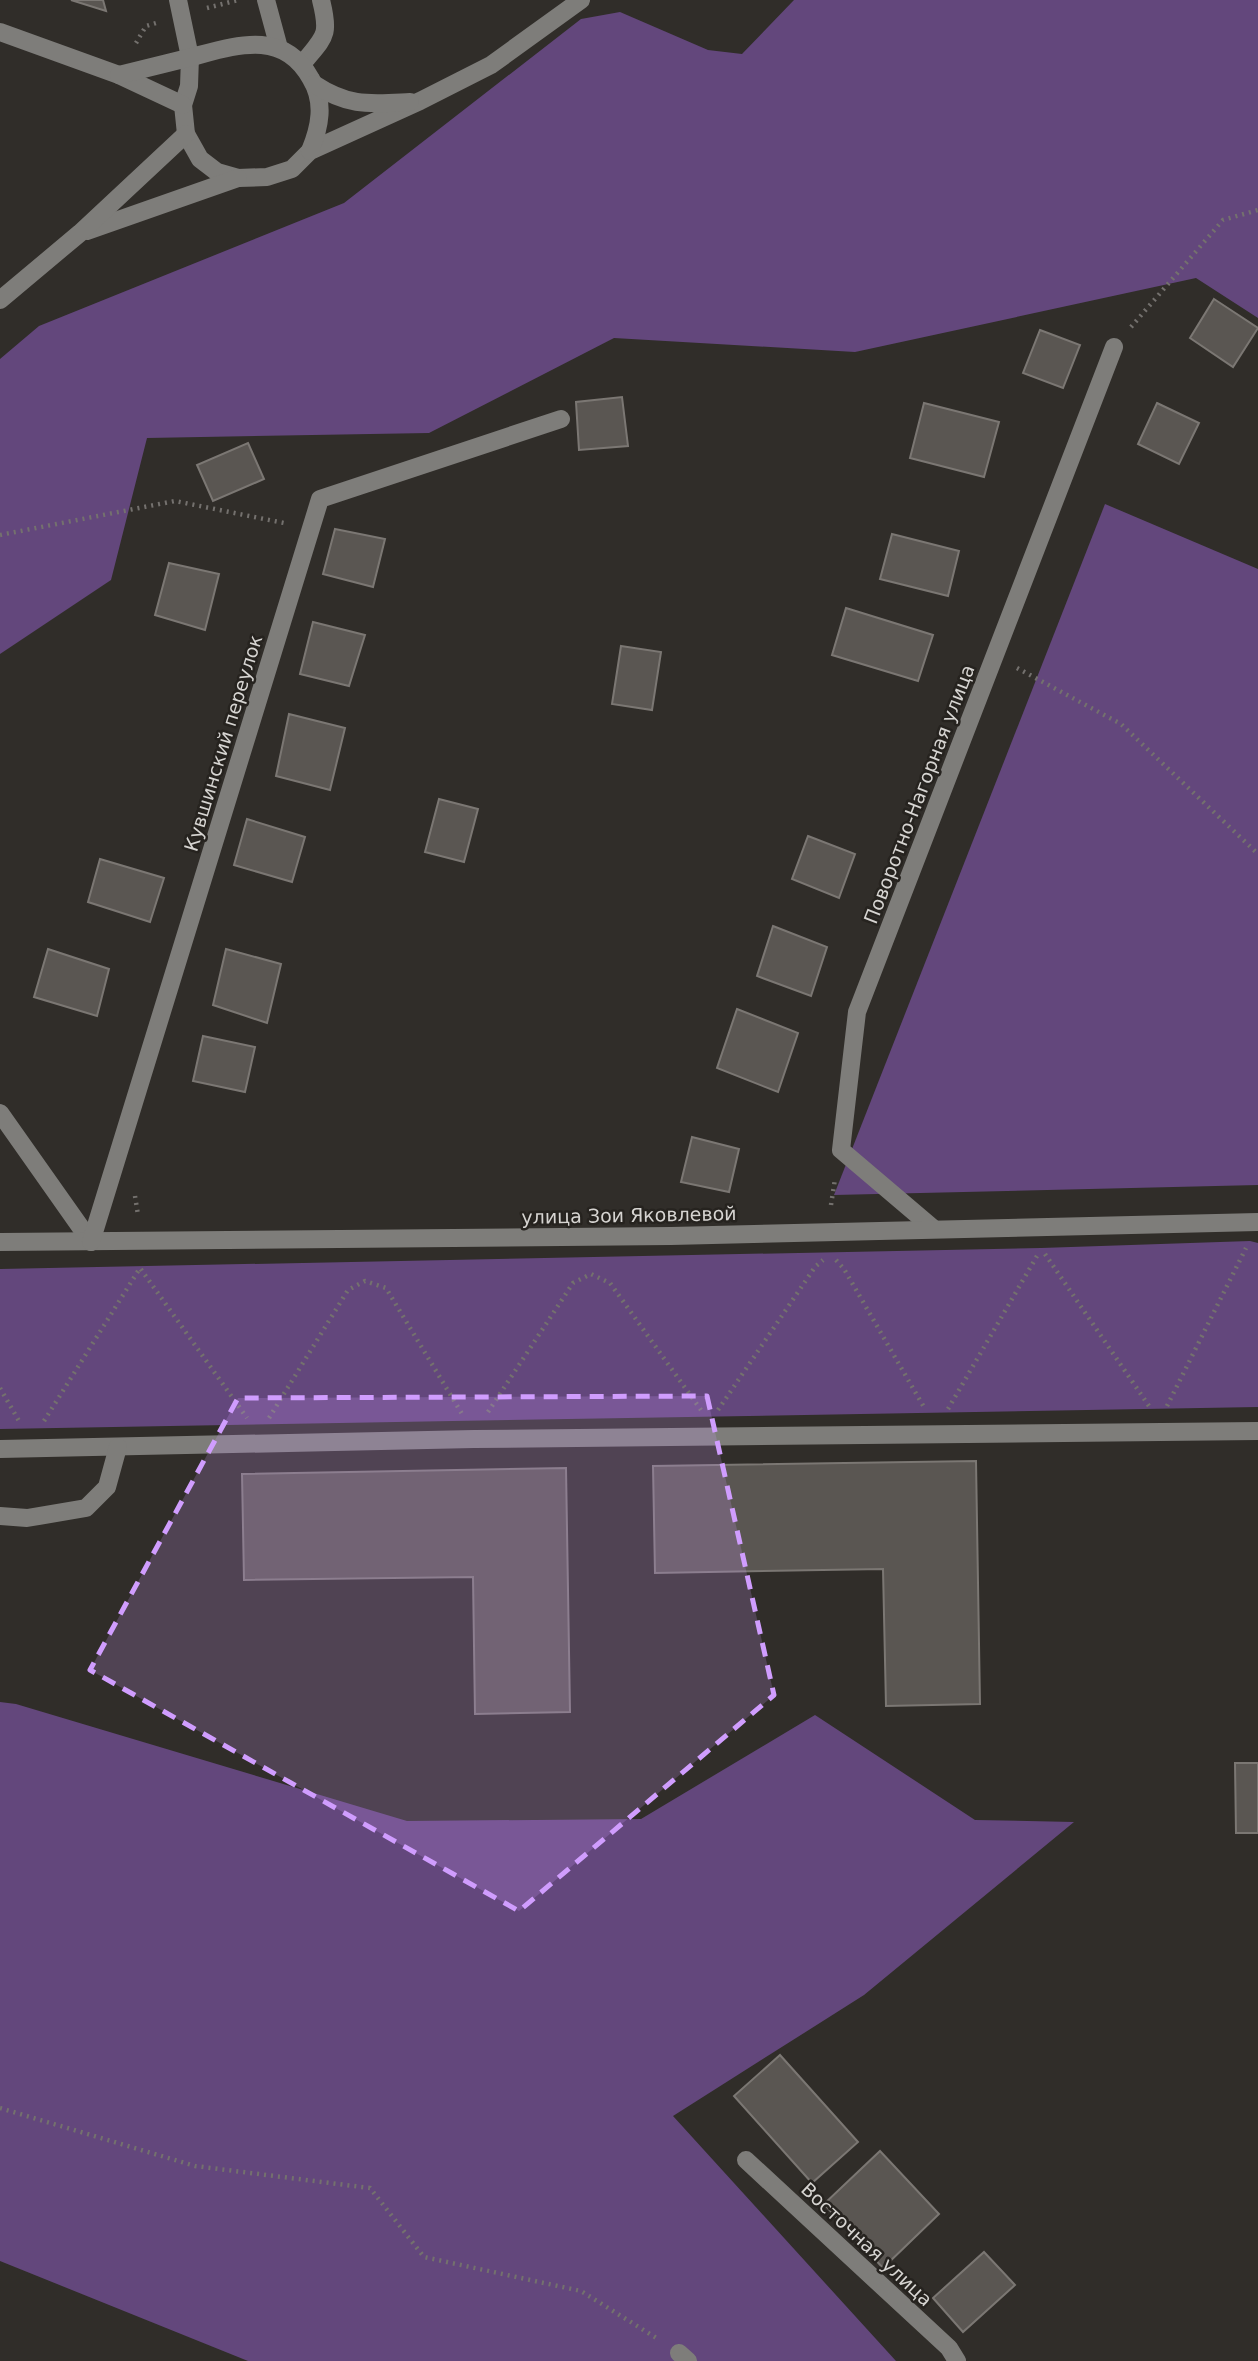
<svg xmlns="http://www.w3.org/2000/svg" width="1258" height="2361" viewBox="0 0 1258 2361" font-family="'DejaVu Sans',sans-serif">
<style>
.green{fill:#63477c}
.building{fill:#5a5652;stroke:#7b7773;stroke-width:2}
.lines{fill:none;stroke-linecap:round;stroke-linejoin:round}
.path{stroke:#74716e;stroke-width:4.5;stroke-dasharray:2 5;stroke-linecap:butt}
.minor{stroke:#7e7d7a;stroke-width:18}
.marked{fill:#d09dfe;fill-opacity:0.2;stroke:#d09dfe;stroke-width:5;stroke-dasharray:14 9;stroke-linejoin:round}
.labels{text-anchor:middle;stroke-width:5;stroke-linejoin:round;paint-order:stroke}
.street-label{font-size:19px;fill:#d6d4d1;stroke:#26231f}
</style>
<rect width="100%" height="100%" fill="#302d29"/>
<g class="green">
<path d="M794 0H1258V318L1196 278 855 352 614 338 429 433 147 438 111 580 0 654V359L39 326 344 203 581 19 620 12 708 50 742 54Z"/>
<path d="M1105 504 1258 569V1185L834 1195Z"/>
<path d="M1250 1241 1258 1243V1407L0 1429V1269L1041 1248Z"/>
<path d="M0 1702 16 1704 407 1821 641 1819 815 1715 975 1820 1074 1822 864 1995 673 2116 896 2361H248L0 2261Z"/>
</g>
<g class="building">
<path d="M71 0H103L106 11Z"/>
<path d="M1214 299 1258 328 1233 367 1190 338Z"/>
<path d="M1040 330 1080 345 1063 388 1023 373Z"/>
<path d="M622 397 628 446 579 450 576 402Z"/>
<path d="M924 403 999 422 984 477 910 458Z"/>
<path d="M1157 403 1199 423 1179 464 1138 444Z"/>
<path d="M248 443 264 479 213 501 197 465Z"/>
<path d="M335 529 385 539 373 587 323 574Z"/>
<path d="M892 534 959 551 948 596 880 579Z"/>
<path d="M169 563 219 574 205 630 155 615Z"/>
<path d="M846 608 933 635 918 681 832 655Z"/>
<path d="M313 622 365 635 349 686 300 674Z"/>
<path d="M621 646 661 652 652 710 612 704Z"/>
<path d="M289 714 345 728 330 790 276 776Z"/>
<path d="M439 799 478 809 464 862 425 852Z"/>
<path d="M247 819 305 837 292 882 234 865Z"/>
<path d="M808 836 855 854 839 898 792 879Z"/>
<path d="M100 859 164 878 150 922 88 902Z"/>
<path d="M773 926 827 947 811 996 757 976Z"/>
<path d="M48 949 109 969 97 1016 34 997Z"/>
<path d="M226 949 281 964 267 1023 213 1005Z"/>
<path d="M737 1009 798 1033 778 1092 717 1068Z"/>
<path d="M203 1036 255 1047 245 1092 193 1081Z"/>
<path d="M692 1137 739 1149 729 1192 681 1182Z"/>
<path d="M976 1461 980 1704 886 1706 883 1569 655 1573 653 1466Z"/>
<path d="M566 1468 570 1712 475 1714 473 1577 244 1580 242 1474Z"/>
<path d="M1235 1763H1258V1833H1236Z"/>
<path d="M780 2055 858 2142 812 2183 734 2096Z"/>
<path d="M880 2151 939 2214 883 2268 824 2204Z"/>
<path d="M984 2252 1015 2285 963 2332 933 2298Z"/>
</g>
<g class="lines">
<g class="path">
<path d="M207 8 238 0"/>
<path d="M136 43 146 26 156 23"/>
<path d="M1131 327 1223 220 1258 210"/>
<path d="M0 535 175 501 284 523"/>
<path d="M1017 668 1121 724 1258 854"/>
<path d="M135 1196 138 1215"/>
<path d="M831 1205 835 1179"/>
<path d="M1045 1254 1149 1406"/>
<path d="M836 1260 844 1269 925 1409"/>
<path d="M0 1388 19 1421"/>
<path d="M1167 1406 1246 1248"/>
<path d="M948 1409 1037 1256"/>
<path d="M718 1410 815 1267 823 1260"/>
<path d="M488 1412 573 1283 591 1274 610 1283 701 1410"/>
<path d="M269 1418 348 1290 365 1281 386 1288 462 1414"/>
<path d="M44 1421 140 1268 247 1418"/>
<path d="M0 2108 195 2166 370 2188 424 2257 581 2291 658 2339"/>
</g>
<g class="minor">
<path d="M178 0 190 57 189 86 183 105 186 134 200 159 217 172 238 178 267 177 292 169 310 151 420 101 491 65 581 0"/>
<path d="M266 0 279 48"/>
<path d="M0 32 119 75 183 105"/>
<path d="M303 63C325 36 330 36 321 0"/>
<path d="M119 75C143 69 168 63 192 57 237 45 284 29 311 79 325 102 320 127 310 151"/>
<path d="M314 84C349 107 369 104 410 102"/>
<path d="M87 231 238 178"/>
<path d="M0 300 80 233 186 134"/>
<path d="M0 1113 91 1242"/>
<path d="M934 1229 841 1150 857 1012 1114 347"/>
<path d="M0 1242 671 1236 1258 1222"/>
<path d="M91 1242 320 499 561 419"/>
<path d="M0 1449 474 1439 1258 1431"/>
<path d="M0 1516 27 1518 86 1508 107 1487 118 1447"/>
<path d="M746 2160 949 2348 957 2361"/>
<path d="M679 2353 688 2361"/>
</g>
</g>
<path class="marked" d="M707 1396 774 1695 519 1911 90 1670 238 1398Z"/>
<g class="labels">
<g class="street-label">
<text transform="translate(223 743) rotate(-73)" y="7">Кувшинский переулок</text>
<text transform="translate(919 794) rotate(-69)" y="7">Поворотно-Нагорная улица</text>
<text transform="translate(629 1215) rotate(-1)" y="7">улица Зои Яковлевой</text>
<text transform="translate(867 2244) rotate(43)" y="7">Восточная улица</text>
</g>
</g>
</svg>
